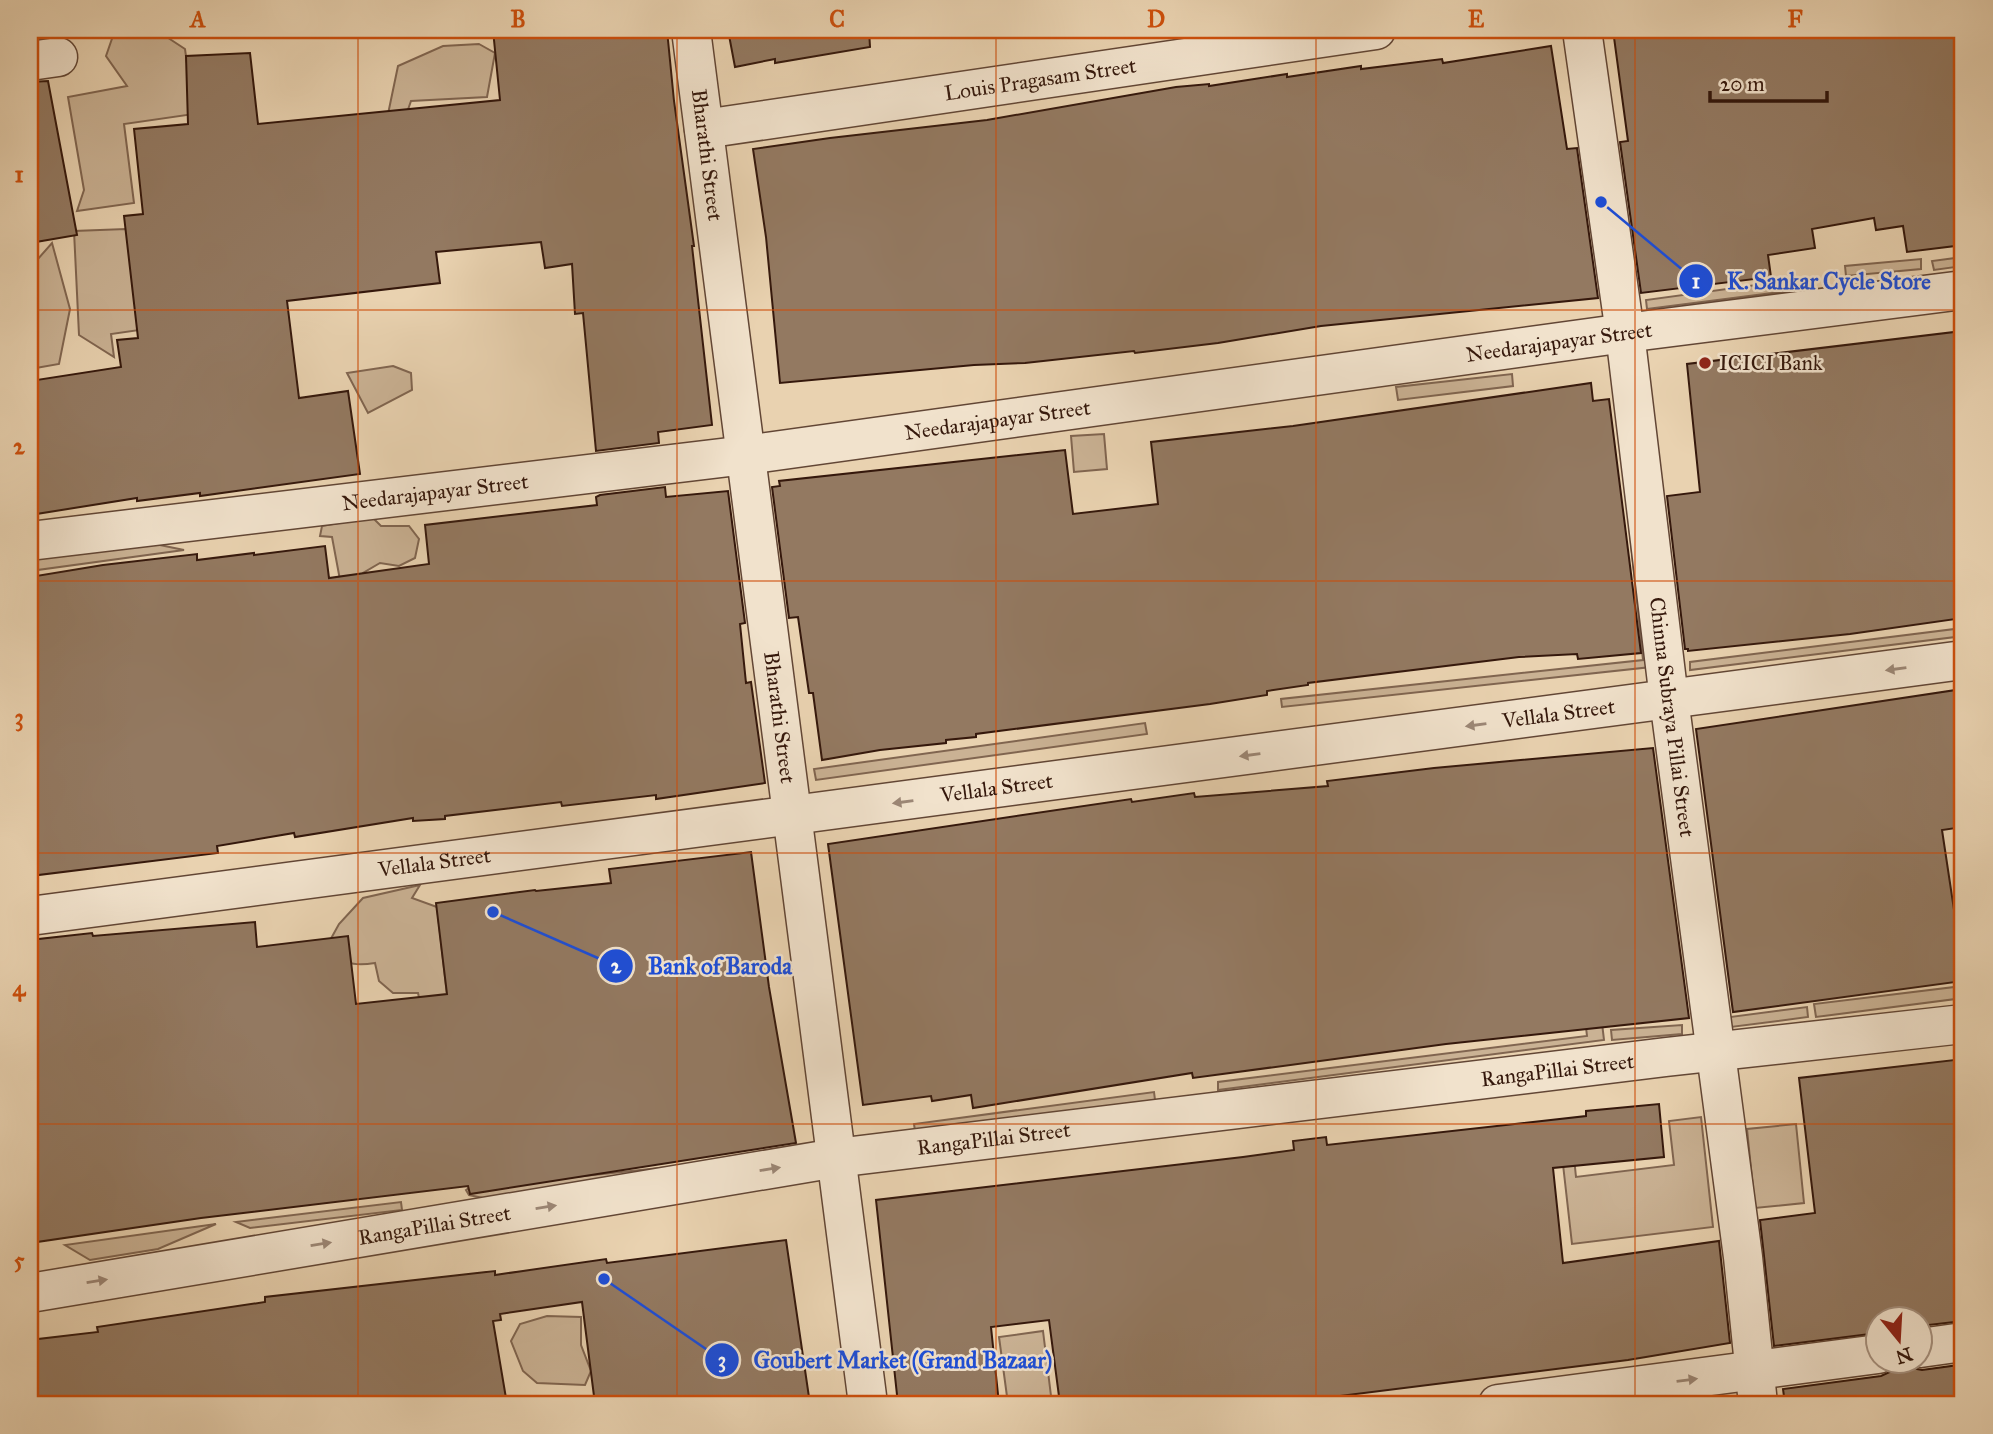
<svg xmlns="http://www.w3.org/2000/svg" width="1993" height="1434" viewBox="0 0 1993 1434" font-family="'IM FELL Great Primer',serif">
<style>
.green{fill:#cab294;stroke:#806550;stroke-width:2}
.building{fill:#937961;stroke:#35180c;stroke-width:2}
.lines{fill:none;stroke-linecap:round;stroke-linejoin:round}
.minor-casing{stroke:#624635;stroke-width:41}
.tertiary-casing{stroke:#624635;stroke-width:41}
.minor{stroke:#f1e2cc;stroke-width:38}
.tertiary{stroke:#f1e2cc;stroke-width:38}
.oneway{fill:#9c8776}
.grid{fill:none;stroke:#cd4f0c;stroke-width:2;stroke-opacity:0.55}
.poi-dot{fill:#8f2418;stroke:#f1e2cc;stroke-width:2.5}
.labels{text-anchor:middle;stroke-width:5;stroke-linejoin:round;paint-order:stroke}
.street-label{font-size:21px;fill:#35180c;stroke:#f1e2cc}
.poi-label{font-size:21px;fill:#35180c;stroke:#f1e2cc;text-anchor:start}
.leader{fill:none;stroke:#1d4ed8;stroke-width:2.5}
.callout-dot{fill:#1d4ed8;stroke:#f1e2cc;stroke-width:2.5}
.mark-label{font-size:21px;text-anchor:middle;font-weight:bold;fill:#fff}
.callout-label{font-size:23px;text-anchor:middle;font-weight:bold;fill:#1d4ed8;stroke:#f1e2cc;stroke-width:5;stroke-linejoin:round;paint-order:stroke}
.neatline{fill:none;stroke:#cd4f0c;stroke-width:2.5}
.grid-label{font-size:23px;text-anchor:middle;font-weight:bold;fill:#cd4f0c}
</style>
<rect width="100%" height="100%" fill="#e9d2b0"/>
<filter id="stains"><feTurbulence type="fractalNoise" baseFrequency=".00286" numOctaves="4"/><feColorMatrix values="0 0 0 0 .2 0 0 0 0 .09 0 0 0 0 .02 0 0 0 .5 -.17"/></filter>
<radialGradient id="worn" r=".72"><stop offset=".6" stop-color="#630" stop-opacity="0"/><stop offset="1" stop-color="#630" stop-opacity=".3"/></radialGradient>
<g class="green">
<path d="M115 30H156L185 49 194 114 124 124 134 203 77 211 84 190 68 97 127 86 106 56Z"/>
<path d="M194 30H270L197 36Z"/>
<path d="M479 44 495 53 487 97 411 101 403 124 388 114 398 66 443 46Z"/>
<path d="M126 229 174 325 111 334 114 357 79 335 74 231Z"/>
<path d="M52 243 70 309 59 364 30 369V268Z"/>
<path d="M1963 257V266L1934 270 1932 261Z"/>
<path d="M1921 259V269L1846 276 1845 266Z"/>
<path d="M1786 281 1787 291 1647 309 1646 300Z"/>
<path d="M393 366 411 373 412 390 368 413 347 373Z"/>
<path d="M1512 374 1513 386 1398 400 1396 387Z"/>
<path d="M1104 434 1107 469 1074 472 1071 436Z"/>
<path d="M1625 486 1651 667 1282 707 1281 699 1643 660Z"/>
<path d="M372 517 381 526H409L419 539 415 558 399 566 380 563 363 573 354 595 340 580 332 537 320 536 322 526Z"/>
<path d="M155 544 184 550 30 571V560L99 548Z"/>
<path d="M1963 628V636L1690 670V662Z"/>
<path d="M1145 723 1147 734 816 780 814 769Z"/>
<path d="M420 885 412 898 437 907 448 1004 428 1038 418 993H393L379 981 375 963C350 967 343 963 328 944L339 924 363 898Z"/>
<path d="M1587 897 1604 1040 1218 1090V1082L1587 1036 1571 898Z"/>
<path d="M1963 986V998L1816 1017 1814 1004Z"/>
<path d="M1807 1007 1808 1017 1731 1027 1730 1017Z"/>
<path d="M1682 1025V1034L1612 1040 1611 1030Z"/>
<path d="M1154 1092 1155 1100 915 1131 914 1124Z"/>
<path d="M1701 1117 1713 1227 1572 1244 1559 1129 1571 1128 1576 1177 1674 1165 1669 1121Z"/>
<path d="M1796 1124 1804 1203 1755 1208 1747 1129Z"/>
<path d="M697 1164 483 1198 469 1195 466 1190 469 1188Z"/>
<path d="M401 1202 402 1210 250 1228 236 1222Z"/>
<path d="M216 1224 158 1249 90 1260 65 1245Z"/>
<path d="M547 1316 581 1317V1345L591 1371 585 1385 537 1383 523 1371 511 1341 520 1324Z"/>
<path d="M1043 1331 1052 1404H1008L999 1337Z"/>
</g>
<g class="building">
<path d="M493 30H667L674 101 694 246H692L712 425 658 432 659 443 596 451 583 313 575 314 572 264 545 268 541 242 436 252 440 283 287 301 299 398 348 391 360 474 200 496V493L137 501V498L30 515V381L121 367 117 340 138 338 124 216 143 214 134 129 188 124 186 56 250 53 258 124 500 100Z"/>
<path d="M728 30H869L870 47 775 63V59L735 67Z"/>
<path d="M1613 30H1958L1963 80V99L1957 100 1963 153V245L1907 252 1903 226 1876 230 1874 218 1812 229 1815 248 1768 255 1771 277 1641 293 1620 142 1628 141Z"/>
<path d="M1551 46 1567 149 1577 148 1598 298 1321 326 1218 343 1135 353 1134 351 1025 363 974 365 780 383 766 237 753 149 830 138 987 120 1176 87 1209 84V86L1287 74V77L1361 66V69L1442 59 1443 63Z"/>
<path d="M48 81 77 235 30 243V82Z"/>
<path d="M1963 331V618L1850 634 1688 651V649H1685L1667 496 1700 492 1687 364Z"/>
<path d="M1591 383 1593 401 1609 399 1641 653 1578 659 1577 654 1519 657 1308 683V685L1267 691V695L1210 704 976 734V737L946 740V743L880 750 822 760 813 693H809L798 617 789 618 772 487 780 486 779 481 1065 450 1073 514 1158 504 1151 442 1293 426Z"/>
<path d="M665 487 666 497 728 491 745 623 740 624 746 683 751 682 765 783 656 799V795L562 806 561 802 445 816V819L413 821V818L295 837 294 833 217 846 218 853 30 876V577L103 565 197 554V560L254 553V555L325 546 329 578 429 564 425 525 597 505 596 497 600 495Z"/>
<path d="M1956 690 1963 735V827L1942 830 1956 923 1963 921V981L1733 1012 1696 729Z"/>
<path d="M1653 748 1689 1018 1446 1044 1193 1078 1192 1073 973 1108 971 1095 932 1101 931 1096 863 1105 828 844 1131 799 1132 802 1194 793 1195 797 1328 786 1327 781 1434 768Z"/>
<path d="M751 852 769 987 796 1143 470 1194 468 1186 201 1218 30 1243V940L92 933 93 936 255 922 257 947 348 936 356 1004 447 994 436 903 535 890 536 891 611 883 609 869Z"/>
<path d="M1963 1059V1321L1920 1326V1319H1878V1333L1774 1346 1760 1220 1815 1213 1799 1078Z"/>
<path d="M1659 1104 1664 1157 1553 1168 1563 1263 1719 1241 1730 1343 1628 1360 1276 1404H1060L1049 1320 991 1327 999 1404H898L876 1200 1243 1157 1294 1150 1293 1141 1326 1137 1327 1145 1586 1116V1111Z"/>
<path d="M786 1240 810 1404H595L582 1302 500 1314 501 1320 493 1321 507 1404H30V1340L98 1332 97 1327 265 1302V1297L495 1271V1275L606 1259 607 1263Z"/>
<path d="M1899 1361H1902L1912 1368 1922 1370 1959 1365 1963 1404H1785L1783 1389 1881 1376 1892 1371Z"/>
</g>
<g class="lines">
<g class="minor-casing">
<g id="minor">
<path id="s1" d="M1582 30 1625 333 1669 699 1743 1257 1758 1404"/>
<path d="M30 61 58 57"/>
<path id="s2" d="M704 129 1376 30"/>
<path id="s3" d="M30 916 1963 660"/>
<path id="s4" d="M30 1293 836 1158 1666 1057 1963 1024"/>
<path d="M1920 1348 1963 1342"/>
<path d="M1498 1404 1878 1354"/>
</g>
</g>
<g class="tertiary-casing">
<g id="tertiary">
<path id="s5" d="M691 30 868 1404"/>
<path id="s6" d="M30 541 746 455 1625 333 1963 290"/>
</g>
</g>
<use href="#minor" class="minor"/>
<use href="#tertiary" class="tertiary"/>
</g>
<defs><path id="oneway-solid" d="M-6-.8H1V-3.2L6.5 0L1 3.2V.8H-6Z" transform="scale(1.75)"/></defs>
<g class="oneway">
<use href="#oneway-solid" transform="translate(1896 669) rotate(172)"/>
<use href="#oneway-solid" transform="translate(1476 725) rotate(172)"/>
<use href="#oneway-solid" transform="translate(1250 755) rotate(172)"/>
<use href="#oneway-solid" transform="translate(903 802) rotate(172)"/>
<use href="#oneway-solid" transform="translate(770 1169) rotate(-9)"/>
<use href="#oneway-solid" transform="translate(546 1207) rotate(-9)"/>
<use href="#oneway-solid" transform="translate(321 1244) rotate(-9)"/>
<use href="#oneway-solid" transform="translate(97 1281) rotate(-9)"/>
<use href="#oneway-solid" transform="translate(1687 1380) rotate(-7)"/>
</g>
<path class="grid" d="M358 30V1404M677 30V1404M996 30V1404M1316 30V1404M1635 30V1404M30 310H1963M30 581H1963M30 853H1963M30 1124H1963"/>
<circle class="poi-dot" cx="1705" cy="363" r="7"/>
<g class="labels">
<g class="street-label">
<text dy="7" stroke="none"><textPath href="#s2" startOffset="340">Louis Pragasam Street</textPath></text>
<text dy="7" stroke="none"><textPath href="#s5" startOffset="126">Bharathi Street</textPath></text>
<text dy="7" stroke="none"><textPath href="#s6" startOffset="1542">Needarajapayar Street</textPath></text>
<text dy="7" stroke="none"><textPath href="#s6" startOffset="975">Needarajapayar Street</textPath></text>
<text dy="7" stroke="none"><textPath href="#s6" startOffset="408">Needarajapayar Street</textPath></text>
<text dy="7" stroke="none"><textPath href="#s3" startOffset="1542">Vellala Street</textPath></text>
<text dy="7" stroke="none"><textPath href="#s5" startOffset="693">Bharathi Street</textPath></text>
<text dy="7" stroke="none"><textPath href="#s1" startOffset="693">Chinna Subraya Pillai Street</textPath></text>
<text dy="7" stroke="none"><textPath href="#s3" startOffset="975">Vellala Street</textPath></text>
<text dy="7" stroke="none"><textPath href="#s3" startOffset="408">Vellala Street</textPath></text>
<text dy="7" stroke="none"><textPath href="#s4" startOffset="1544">RangaPillai Street</textPath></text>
<text dy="7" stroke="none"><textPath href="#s4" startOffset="976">RangaPillai Street</textPath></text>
<text dy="7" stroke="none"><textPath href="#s4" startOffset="410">RangaPillai Street</textPath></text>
</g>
<g class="poi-label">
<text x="1719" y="370">ICICI Bank</text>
</g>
</g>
<path class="leader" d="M1601 202L1696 281M493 912L616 966M604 1279L722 1360"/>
<g class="callout-dot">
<circle cx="1601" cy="202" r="7"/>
<circle cx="493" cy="912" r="7"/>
<circle cx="604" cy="1279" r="7"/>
<circle cx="1696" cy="281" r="18"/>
<circle cx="616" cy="966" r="18"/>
<circle cx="722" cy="1360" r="18"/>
</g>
<g class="mark-label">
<text x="1696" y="288">1</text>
<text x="616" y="973">2</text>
<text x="722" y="1367">3</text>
</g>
<g class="callout-label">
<text x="1829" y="289">K. Sankar Cycle Store</text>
<text x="720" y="974">Bank of Baroda</text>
<text x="903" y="1368">Goubert Market (Grand Bazaar)</text>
</g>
<rect width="1993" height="1434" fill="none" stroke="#e9d2b0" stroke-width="77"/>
<g transform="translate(1899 1340) rotate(162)"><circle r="33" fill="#f1e2cc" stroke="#a6917f" stroke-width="2"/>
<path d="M0-5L12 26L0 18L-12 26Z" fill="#8f2418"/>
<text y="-10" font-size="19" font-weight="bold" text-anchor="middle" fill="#35180c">N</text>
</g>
<path d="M1710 91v10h117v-10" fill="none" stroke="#35180c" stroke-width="3.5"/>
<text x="1720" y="91" font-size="21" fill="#35180c" stroke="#f1e2cc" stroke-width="5" paint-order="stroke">20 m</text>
<rect x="38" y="38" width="1916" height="1358" class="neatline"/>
<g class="grid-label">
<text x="198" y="27">A</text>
<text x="518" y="27">B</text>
<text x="837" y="27">C</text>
<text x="1156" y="27">D</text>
<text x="1476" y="27">E</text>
<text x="1795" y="27">F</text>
<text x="19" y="182">1</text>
<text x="19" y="454">2</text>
<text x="19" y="725">3</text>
<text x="19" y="996">4</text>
<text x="19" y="1268">5</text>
</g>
<rect width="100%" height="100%" filter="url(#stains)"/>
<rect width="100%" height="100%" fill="url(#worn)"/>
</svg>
